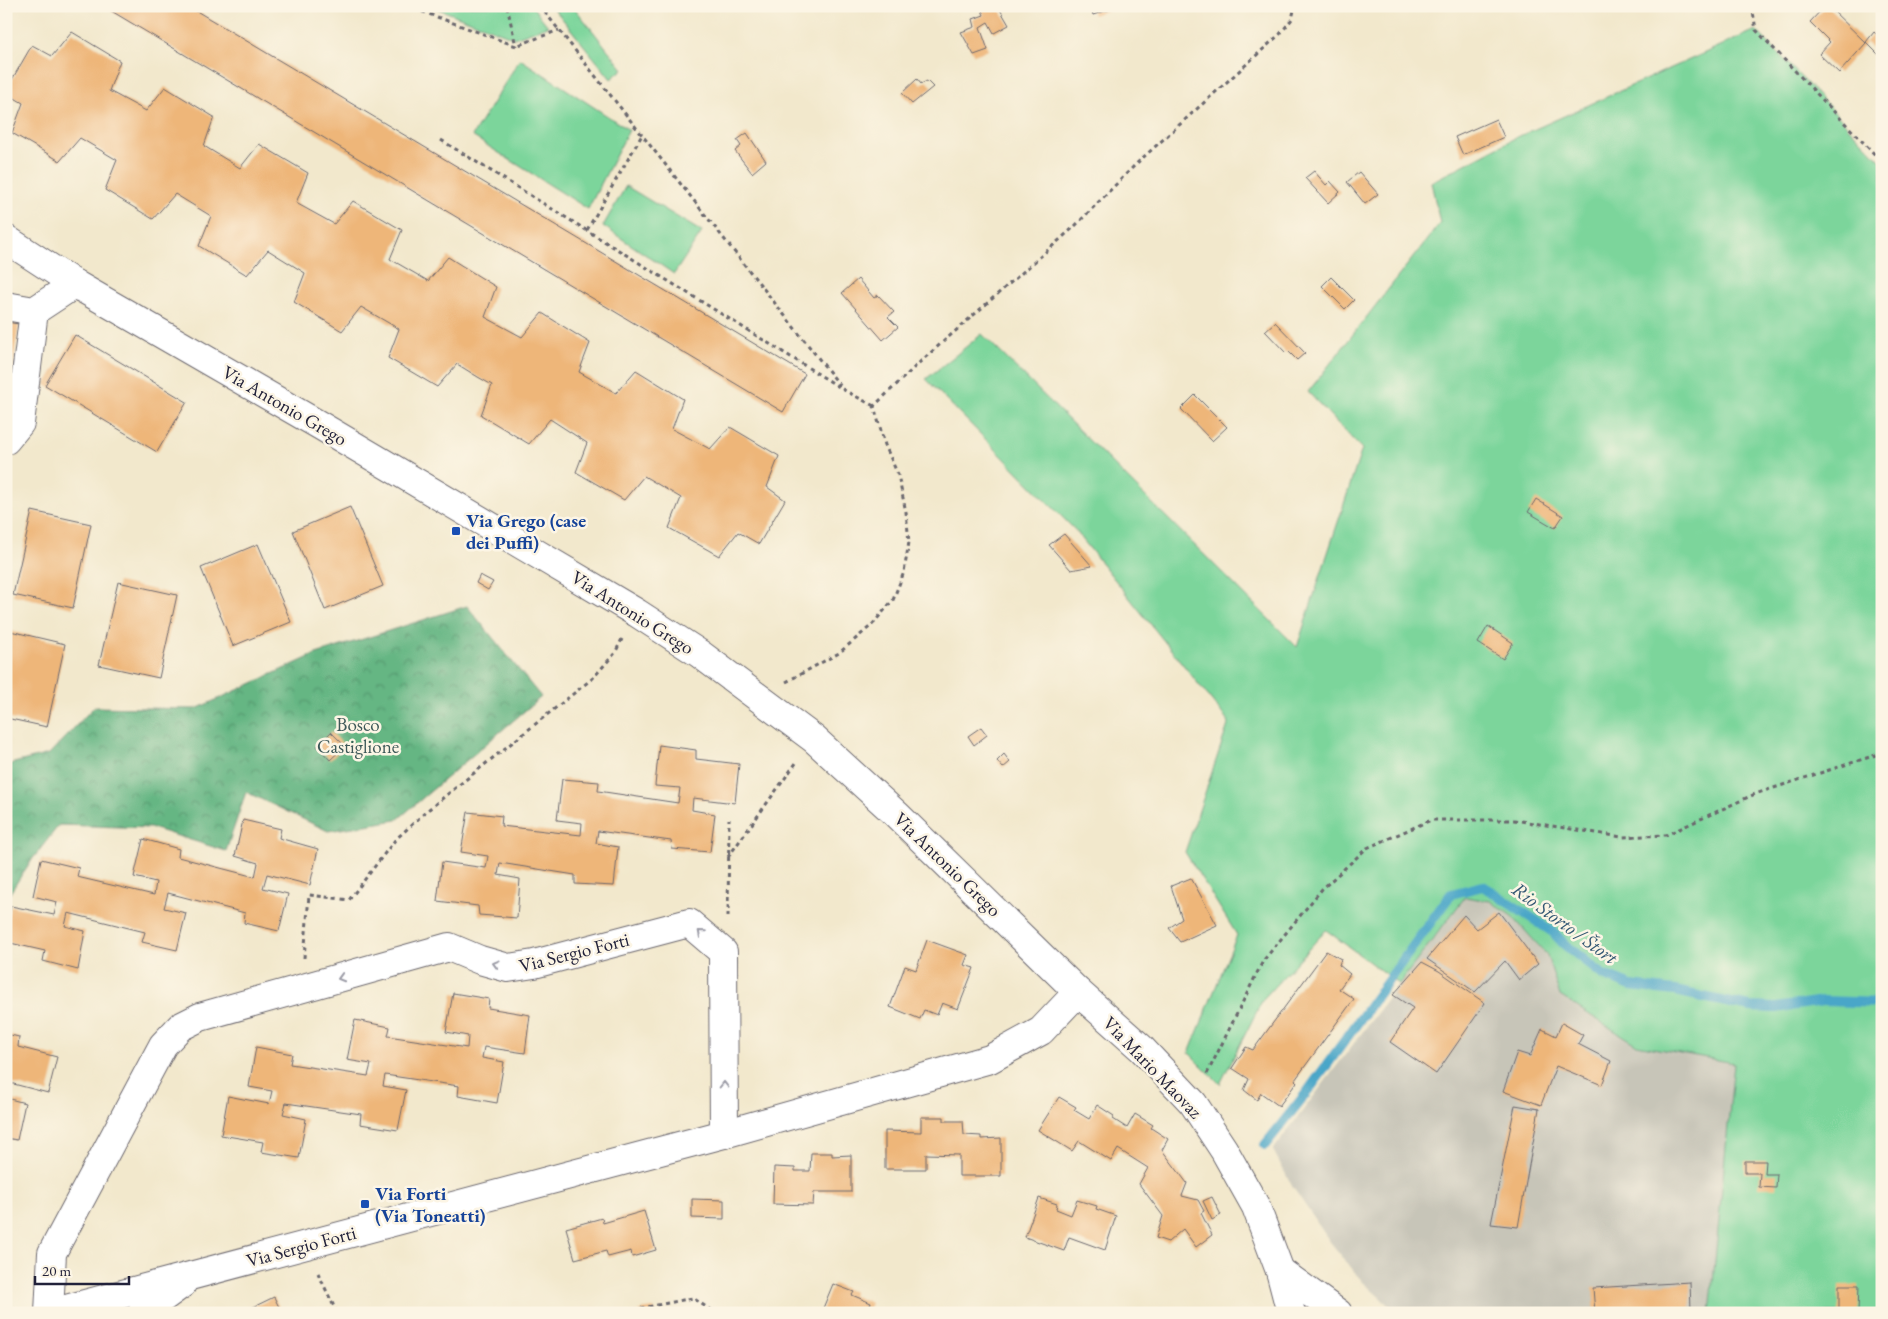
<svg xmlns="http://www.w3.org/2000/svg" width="1888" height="1319" viewBox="0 0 1888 1319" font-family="'EB Garamond',serif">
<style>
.industrial{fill:#c7c5b8}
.green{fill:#7cd59b;stroke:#4f7c6b}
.forest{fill:url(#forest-crowns);stroke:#446c5f}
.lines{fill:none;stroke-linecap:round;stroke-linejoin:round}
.stream{stroke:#4aa6c8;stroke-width:10}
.building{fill:#eeb679}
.minor-casing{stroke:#6b676e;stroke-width:30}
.path{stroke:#6b676e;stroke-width:3;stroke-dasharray:4 4;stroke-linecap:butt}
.minor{stroke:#fff;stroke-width:28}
.oneway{stroke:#9c9ca7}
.transit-dot{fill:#1a4fb4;stroke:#fcf5e5;stroke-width:2}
.labels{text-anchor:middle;stroke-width:5;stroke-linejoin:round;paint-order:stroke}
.street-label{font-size:19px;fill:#22223b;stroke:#fcf5e5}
.transit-label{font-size:19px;font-weight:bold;fill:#164399;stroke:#fcf5e5;text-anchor:start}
.park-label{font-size:19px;fill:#3d5858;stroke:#fcf5e5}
.water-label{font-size:20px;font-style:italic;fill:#325773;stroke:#fcf5e5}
</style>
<defs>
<pattern id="forest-crowns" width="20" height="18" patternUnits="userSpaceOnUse" patternTransform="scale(1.25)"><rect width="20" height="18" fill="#65b683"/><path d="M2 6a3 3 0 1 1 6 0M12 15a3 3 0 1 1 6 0" fill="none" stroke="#53946c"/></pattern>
</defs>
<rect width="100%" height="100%" fill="#fcf5e5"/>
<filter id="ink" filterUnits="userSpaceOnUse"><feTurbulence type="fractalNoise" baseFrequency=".02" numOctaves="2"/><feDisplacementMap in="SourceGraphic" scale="10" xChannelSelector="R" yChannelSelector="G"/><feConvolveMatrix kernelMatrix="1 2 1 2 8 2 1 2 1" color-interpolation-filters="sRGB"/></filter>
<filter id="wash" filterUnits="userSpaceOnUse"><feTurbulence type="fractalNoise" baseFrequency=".0096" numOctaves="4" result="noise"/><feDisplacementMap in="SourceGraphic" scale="20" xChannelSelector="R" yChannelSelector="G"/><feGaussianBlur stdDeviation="1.12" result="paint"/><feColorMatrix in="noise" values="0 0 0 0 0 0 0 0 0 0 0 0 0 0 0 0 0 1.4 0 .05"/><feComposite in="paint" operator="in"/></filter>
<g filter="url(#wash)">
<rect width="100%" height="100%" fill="#f2e8cc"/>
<path class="industrial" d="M1465 897 1490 901 1512 916 1547 956 1560 996 1637 1045 1734 1063 1710 1313H1397L1363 1282 1331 1243 1292 1186 1273 1150Z"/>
<g class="green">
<path d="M431 6H532L548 26 514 38Z"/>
<path d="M552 6H573L623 69 611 79Z"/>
<path d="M1756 30 1882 162V1313H1710L1734 1063 1637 1045 1560 996 1547 955 1512 916 1490 901 1465 897 1399 984 1326 930 1263 999 1220 1084 1189 1053 1237 935 1185 852 1229 722 1075 530 926 379 982 334 1297 647 1362 449 1308 392 1440 223 1431 182 1515 138Z"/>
<path d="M520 59 629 130 588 209 472 136Z"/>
<path d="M626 186 702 232 674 274 603 226Z"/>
</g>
<path class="forest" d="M467 606 541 697 397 820 328 831 246 792 226 851 152 828 59 825 31 861 6 899V765L49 754 94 707 196 709 316 654Z"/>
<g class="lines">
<path class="stream" d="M1265 1145 1308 1091 1451 894 1483 886 1553 932 1564 944 1603 975 1631 986 1675 991 1750 1007 1776 1008 1823 1001 1882 1003"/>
</g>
<g id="blocks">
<g class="building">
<path d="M103 6H188L805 374 783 412Z"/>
<path d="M980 6H998L1009 25 994 33 988 22 980 27 988 50 974 55 961 32 975 27 973 19 984 15Z"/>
<path d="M1090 6H1109L1111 9 1093 15Z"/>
<path d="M1825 6H1828L1866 43 1839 73 1819 54 1830 42 1810 22Z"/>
<path d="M72 32 120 61 109 91 146 111 165 87 214 117 204 146 240 168 259 144 308 173 296 203 334 224 353 201 402 230 390 259 428 281 448 257 496 287 485 317 522 337 542 313 590 343 579 372 616 393 636 370 683 399 672 429 710 449 730 427 779 456 767 487 785 500 759 544 738 532 719 556 669 528 681 498 644 476 624 500 576 472 587 443 550 419 529 444 481 415 492 385 478 377 457 364 437 387 388 358 399 329 361 307 342 331 294 302 305 273 268 250 247 275 199 246 211 216 175 194 153 219 105 190 117 160 80 138 60 161 12 133 23 103 6 93V90L32 45 52 56Z"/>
<path d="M1874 32 1882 39V58L1866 42Z"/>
<path d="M917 79 921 84 927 81 933 87 912 104 902 93Z"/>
<path d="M1496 119 1504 137 1463 155 1455 137Z"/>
<path d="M747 133 766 161 752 173 735 151 741 146 737 140Z"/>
<path d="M1314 171 1326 185 1330 181 1340 192 1328 203 1305 178Z"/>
<path d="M1359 172 1378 194 1365 204 1347 182Z"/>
<path d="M1331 277 1354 300 1345 309 1322 286Z"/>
<path d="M858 279 874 298 878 295 894 312 888 317 898 327 883 340 842 293Z"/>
<path d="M6 322 19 324 9 390 6 389Z"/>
<path d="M1275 322 1305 353 1297 360 1288 351 1286 353 1265 331Z"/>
<path d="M75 335 187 402 157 452 45 385Z"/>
<path d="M1195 395 1227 427 1212 441 1181 409Z"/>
<path d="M1536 499 1563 516 1555 528 1528 512Z"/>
<path d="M350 507 383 586 325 610 293 531Z"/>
<path d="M32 511 91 524 73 608 13 595Z"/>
<path d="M1064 534 1092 566 1071 570 1049 545Z"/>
<path d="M258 544 291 622 233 646 201 568Z"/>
<path d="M480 575 493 582 488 590 476 583Z"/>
<path d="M118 582 177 595 159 678 99 665Z"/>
<path d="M1488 626 1513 643 1503 659 1478 643Z"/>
<path d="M6 630 65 644 47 727 6 718Z"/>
<path d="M981 727 987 735 974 745 968 736Z"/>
<path d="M331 732 345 746 330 760 317 746Z"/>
<path d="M659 745 696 750V759L739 764 735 803 693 798 692 810 715 814 710 852 672 849 671 841 598 831 596 843 618 847 614 886 575 884V875L500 863 498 875 520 879 517 918 479 915 478 906 437 901 442 862 486 868 488 856 461 852 468 812 502 816 501 826 581 835 582 823 557 820 562 779 599 782 598 791 678 803 680 788 655 786Z"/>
<path d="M1004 754 1010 762 1003 768 997 761Z"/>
<path d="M243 820 281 829 279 838 318 849 310 885 267 874 263 888 288 894 279 931 244 923 245 913 168 893 164 908 186 913 177 950 142 942 145 932 68 913 65 926 85 931 78 970 43 961 45 951 6 942V926L11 906 54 915 57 902 33 896 41 859 79 868 77 877 154 895 156 882 134 877 143 839 179 849 178 857 255 877 258 863 235 856Z"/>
<path d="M1191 878 1217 925 1180 942 1169 928 1182 919 1171 886Z"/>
<path d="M1499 912 1538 964 1519 980 1505 961 1475 992 1427 959 1464 915 1477 929Z"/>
<path d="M927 940 968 955 964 965 974 968 958 1009 942 1003 937 1015 924 1010 920 1019 890 1007 905 966 916 970Z"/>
<path d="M1326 951 1341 959 1339 965 1350 974 1339 989 1354 999 1295 1080 1297 1082 1279 1106 1261 1093 1257 1100 1244 1090 1249 1079 1232 1068 1246 1047 1253 1050Z"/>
<path d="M1422 962 1439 971 1485 1003 1436 1074 1390 1042 1413 1008 1393 995Z"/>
<path d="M453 993 489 999 488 1008 530 1015 525 1053 484 1047 482 1058 504 1062 497 1103 458 1096 459 1086 385 1075 383 1086 406 1090 398 1130 360 1124 361 1114 286 1103 283 1114 306 1119 299 1158 261 1152 263 1142 221 1135 228 1096 269 1104 272 1091 249 1087 256 1047 292 1054 290 1064 368 1076 371 1064 347 1060 355 1020 390 1027 388 1036 467 1048 468 1036 446 1032Z"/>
<path d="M1562 1023 1583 1035 1578 1044 1611 1061 1602 1085 1556 1066 1541 1105 1503 1091 1517 1052 1530 1056 1542 1029 1556 1036Z"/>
<path d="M6 1034 19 1037 18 1047 57 1057 48 1093 6 1082Z"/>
<path d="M1059 1097 1076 1107 1074 1110 1089 1119 1097 1105 1114 1116 1113 1119 1127 1128 1135 1114 1153 1125 1151 1128 1168 1139 1162 1150 1187 1183 1182 1196 1198 1200 1204 1211 1201 1213 1212 1235 1196 1247 1183 1229 1168 1242 1156 1238 1163 1216 1139 1184 1148 1168 1118 1149 1111 1161 1079 1141 1072 1151 1038 1130Z"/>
<path d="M6 1098 25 1103 17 1140 6 1138Z"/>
<path d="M1515 1105 1539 1109 1518 1227 1491 1224Z"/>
<path d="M921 1117H944V1121H963L964 1135 981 1136V1139L1001 1138V1176H959V1155L926 1154V1169H885V1131L921 1132Z"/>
<path d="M811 1153H832V1156L851 1155V1192H814L813 1205 773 1204 774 1167 795 1168V1171H810Z"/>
<path d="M1745 1161H1766L1765 1174H1777L1776 1188 1759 1187 1760 1173H1745Z"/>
<path d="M1212 1197 1221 1215 1212 1220 1203 1201Z"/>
<path d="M1039 1198 1057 1204 1056 1209 1071 1215 1077 1200 1097 1206 1096 1209 1116 1216 1105 1250 1069 1237 1064 1251 1025 1237Z"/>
<path d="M692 1199 724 1200V1219L692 1218Z"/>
<path d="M644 1211 656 1250 632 1257 631 1251 608 1257 606 1251 575 1259 566 1228 602 1218 603 1223Z"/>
<path d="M1690 1282 1691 1310 1640 1313H1595L1593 1288Z"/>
<path d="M833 1284 854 1292 852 1295 871 1303 867 1313H821Z"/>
<path d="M1839 1285H1859L1858 1313H1839Z"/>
<path d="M274 1297 282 1313H241Z"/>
<path d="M654 1308 655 1313H639L640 1310Z"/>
</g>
</g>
</g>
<g filter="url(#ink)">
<use href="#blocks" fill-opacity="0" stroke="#6b676e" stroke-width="1"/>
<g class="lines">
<g class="minor-casing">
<g id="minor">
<path d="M6 239 75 284 321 426 637 613 700 654 814 739 896 814 1078 992 1141 1048 1193 1103 1224 1150 1256 1207 1280 1271 1291 1313"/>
<path d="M6 306 34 311 75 284"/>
<path d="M6 440 20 423 34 311"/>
<path d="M1280 1271 1338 1313"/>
<path d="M49 1313 52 1253 163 1045 180 1027 200 1017 449 947 480 960 508 968 534 964 689 923 723 952 724 1134"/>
<path d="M51 1313 724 1134 990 1059 1041 1031 1078 992"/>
<path d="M142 1313 182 1284"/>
</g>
</g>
<g class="path">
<path d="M407 6 516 46 559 30"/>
<path d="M507 6 516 46"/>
<path d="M540 6 842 388"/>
<path d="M1752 6 1756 30 1882 162"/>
<path d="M441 140 844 390 874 406"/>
<path d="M587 230 642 135"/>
<path d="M786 682 839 653 872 625 893 600 904 572 909 542 906 512 898 475 885 445 874 406 920 362 1073 228 1137 163 1280 34 1292 19 1295 6"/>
<path d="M728 857 796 763"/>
<path d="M728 917 729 819"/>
<path d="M304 958 309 895 349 900 395 840 429 809 593 678 615 653 622 639"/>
<path d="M1207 1074 1263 961 1322 889 1367 848 1431 820H1514L1622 837 1666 835 1755 794 1882 753"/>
<path d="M318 1273 337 1313"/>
<path d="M617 1313 693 1298 715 1313"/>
</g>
<use href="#minor" class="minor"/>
</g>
<defs><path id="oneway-chevron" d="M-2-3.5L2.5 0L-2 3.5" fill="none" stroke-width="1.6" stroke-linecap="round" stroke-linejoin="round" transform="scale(1.25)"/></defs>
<g class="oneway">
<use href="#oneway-chevron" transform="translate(701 933) rotate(-139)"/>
<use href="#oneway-chevron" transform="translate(496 964) rotate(-165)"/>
<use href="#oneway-chevron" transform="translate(341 978) rotate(164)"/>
<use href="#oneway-chevron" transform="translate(724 1085) rotate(-90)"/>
</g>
</g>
<g class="transit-dot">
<rect x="451" y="526" width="10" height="10" rx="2.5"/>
<rect x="360" y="1199" width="10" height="10" rx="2.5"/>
</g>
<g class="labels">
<g class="street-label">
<text transform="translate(285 405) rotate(30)" y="7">Via Antonio Grego</text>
<text transform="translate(633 612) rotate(32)" y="7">Via Antonio Grego</text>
<text transform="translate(948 864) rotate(44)" y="7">Via Antonio Grego</text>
<text transform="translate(574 952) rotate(-14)" y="7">Via Sergio Forti</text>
<text transform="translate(1153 1067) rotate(46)" y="7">Via Mario Maovaz</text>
<text transform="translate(301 1246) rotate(-15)" y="7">Via Sergio Forti</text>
</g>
<g class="transit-label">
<text x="466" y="527">Via Grego (case<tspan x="466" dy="22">dei Puffi)</tspan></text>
<text x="375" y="1200">Via Forti<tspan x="375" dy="22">(Via Toneatti)</tspan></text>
</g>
<g class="park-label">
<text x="358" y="731">Bosco<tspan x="358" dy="22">Castiglione</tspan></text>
</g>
<g class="water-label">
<text transform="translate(1565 923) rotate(36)" y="7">Rio Storto / Štort</text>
</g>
</g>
<rect width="1888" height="1319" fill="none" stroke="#fcf5e5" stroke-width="25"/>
<path d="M35 1276v8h94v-8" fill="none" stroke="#22223b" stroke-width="2.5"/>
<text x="42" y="1276" font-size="15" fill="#22223b" stroke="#fcf5e5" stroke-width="4" paint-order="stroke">20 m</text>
</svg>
